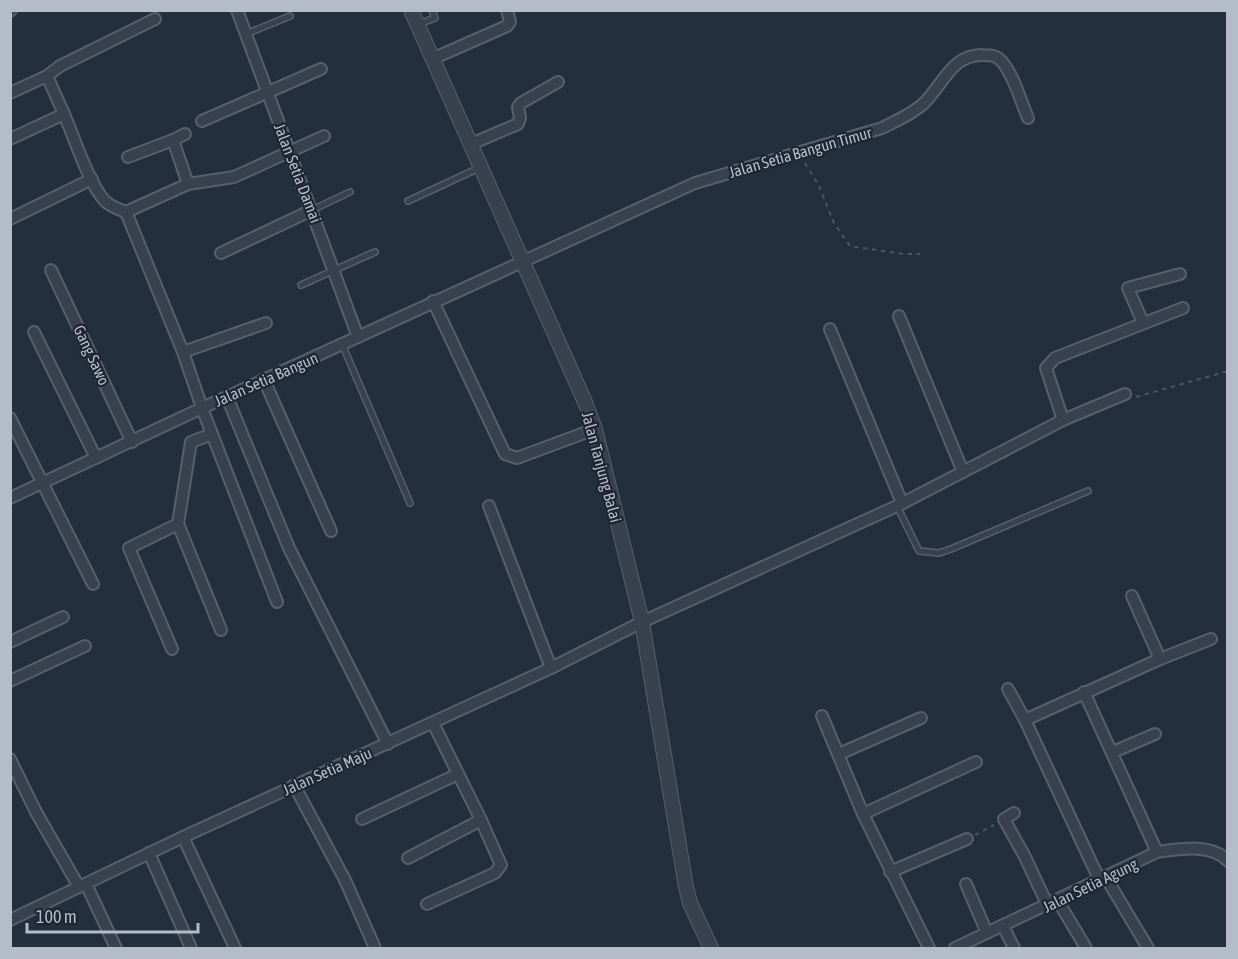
<svg xmlns="http://www.w3.org/2000/svg" width="1238" height="959" viewBox="0 0 1238 959" font-family="'Asap Condensed',sans-serif">
<style>
.lines{fill:none;stroke-linecap:round;stroke-linejoin:round}
.service-casing{stroke:#565f6c;stroke-width:8}
.minor-casing{stroke:#565f6c;stroke-width:14}
.tertiary-casing{stroke:#565f6c;stroke-width:16}
.path{stroke:#44595c;stroke-width:2;stroke-dasharray:4.5 4.5;stroke-linecap:butt}
.service{stroke:#38414e;stroke-width:5}
.minor{stroke:#38414e;stroke-width:10}
.tertiary{stroke:#38414e;stroke-width:14}
.labels{text-anchor:middle;stroke-width:4.5;stroke-linejoin:round;paint-order:stroke}
.street-label{font-size:16px;fill:#b4bcc9;stroke:#1d2633}
</style>
<rect width="100%" height="100%" fill="#242f3e"/>
<g class="lines">
<g class="service-casing">
<g id="service">
<path d="M419 24 435 18 432 10"/>
<path d="M246 34 290 16"/>
<path d="M408 201 479 168"/>
<path d="M312 210 350 192"/>
<path d="M301 285 375 252"/>
<path d="M342 344 410 503"/>
<path d="M897 506 919 551 939 553 951 549 1088 491"/>
</g>
</g>
<g class="minor-casing">
<g id="minor">
<path d="M237 10 358 337"/>
<path d="M10 11 11 10"/>
<path d="M432 59 507 26 510 22 507 10"/>
<path d="M47 76 64 114"/>
<path d="M10 93 47 76 60 66 155 19"/>
<path d="M202 121 321 69"/>
<path d="M10 139 64 114C74 137 89 184 105 201 111 207 118 209 126 212"/>
<path d="M173 140 185 134"/>
<path d="M471 144 518 124 520 118 518 107 521 103 558 82"/>
<path d="M128 157 173 140 188 184 126 212 183 352 202 408 277 602"/>
<path d="M188 184 234 177 324 136"/>
<path d="M10 219 92 179"/>
<path d="M221 253 312 210"/>
<path d="M51 270 132 442"/>
<path d="M433 301 505 454 517 458 595 429"/>
<path d="M899 316 963 472"/>
<path d="M1143 323 1128 288 1180 274"/>
<path d="M830 329 902 503"/>
<path d="M34 332 96 458"/>
<path d="M183 352 266 323"/>
<path d="M264 380 331 531"/>
<path d="M227 397 289 548 388 744"/>
<path d="M10 418 93 584"/>
<path d="M1063 420 1046 368 1055 358 1183 308"/>
<path d="M10 498 202 408 695 183 882 128C896 121 910 115 922 105 943 86 951 54 983 55 992 55 998 56 1003 63 1015 78 1020 100 1028 118"/>
<path d="M489 506 551 668"/>
<path d="M178 524 221 630"/>
<path d="M1132 596 1160 659"/>
<path d="M10 642 63 617"/>
<path d="M172 649 129 548 178 524 191 442 212 434"/>
<path d="M10 681 85 646"/>
<path d="M1008 689 1025 720"/>
<path d="M1084 692 1157 852"/>
<path d="M822 716 863 814 929 948"/>
<path d="M1113 752 1155 734"/>
<path d="M839 754 921 718"/>
<path d="M10 759 36 812 79 887"/>
<path d="M294 785 345 880 375 948"/>
<path d="M1014 813 1004 819 1024 855 1048 906"/>
<path d="M863 814 976 762"/>
<path d="M362 819 458 774"/>
<path d="M183 837 235 948"/>
<path d="M149 853 191 948"/>
<path d="M408 858 481 820"/>
<path d="M890 872 967 839"/>
<path d="M1105 876 1148 948"/>
<path d="M1099 879 1025 720 1160 659 1211 639"/>
<path d="M86 884 116 948"/>
<path d="M966 884 987 933"/>
<path d="M1058 901 1086 948"/>
<path d="M427 904 495 873 501 865 481 820 433 723"/>
<path d="M10 920 183 837 551 668 642 622 897 506 1063 420 1125 394"/>
<path d="M1003 926 1014 948"/>
<path d="M955 948 1157 852C1179 849 1212 843 1228 861"/>
</g>
</g>
<g class="tertiary-casing">
<path id="tertiary" d="M411 10 585 402 595 429 642 622 686 887 690 903 711 948"/>
</g>
<g class="path">
<path d="M805 163 818 184 834 223 850 246 903 254H920"/>
<path d="M1136 397 1228 371"/>
<path d="M975 835 994 825"/>
</g>
<use href="#service" class="service"/>
<use href="#minor" class="minor"/>
<use href="#tertiary" class="tertiary"/>
</g>
<g class="labels">
<g class="street-label">
<text transform="translate(800 152) rotate(-16)" y="6">Jalan Setia Bangun Timur</text>
<text transform="translate(298 173) rotate(69)" y="6">Jalan Setia Damai</text>
<text transform="translate(92 355) rotate(65)" y="6">Gang Sawo</text>
<text transform="translate(266 379) rotate(-24)" y="6">Jalan Setia Bangun</text>
<text transform="translate(602 467) rotate(75)" y="6">Jalan Tanjung Balai</text>
<text transform="translate(327 771) rotate(-24)" y="6">Jalan Setia Maju</text>
<text transform="translate(1090 885) rotate(-26)" y="6">Jalan Setia Agung</text>
</g>
</g>
<rect width="1238" height="959" fill="none" stroke="#b4bcc9" stroke-width="24"/>
<path d="M27 923v9h171v-9" fill="none" stroke="#b4bcc9" stroke-width="3"/>
<text x="36" y="923" font-size="18" fill="#b4bcc9" stroke="#1d2633" stroke-width="4.5" paint-order="stroke">100 m</text>
</svg>
